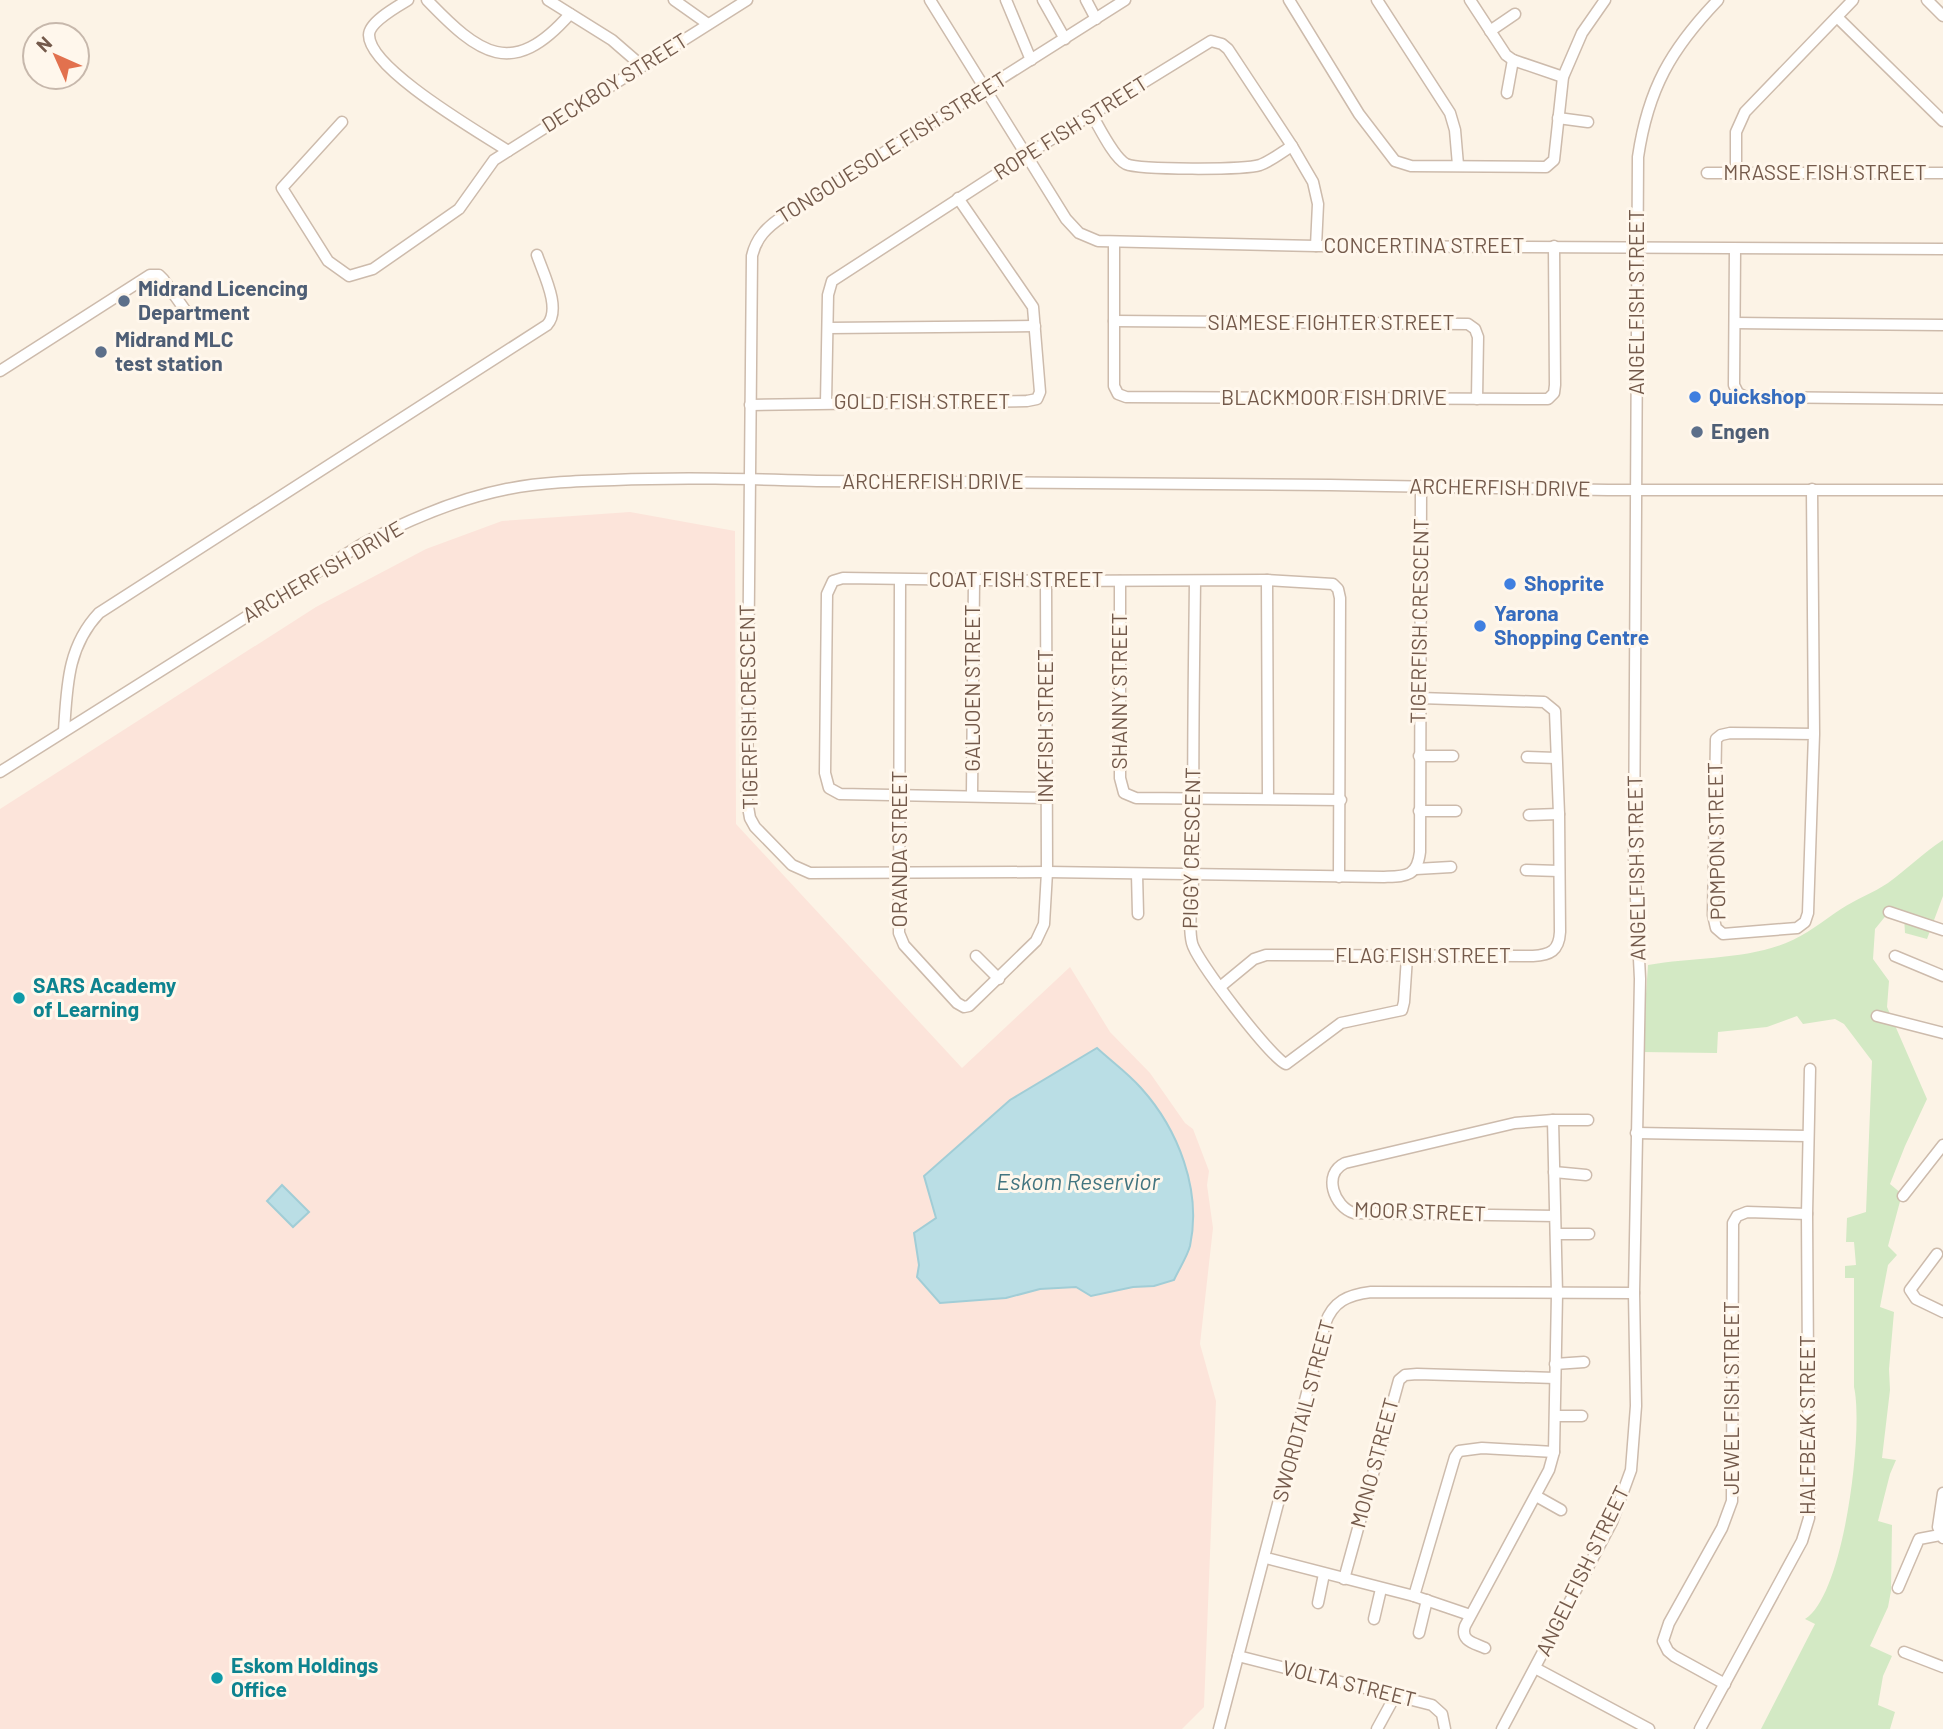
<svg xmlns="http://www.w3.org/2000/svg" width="1943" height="1729" viewBox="0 0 1943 1729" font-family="Barlow,sans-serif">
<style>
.commercial{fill:#fce4da}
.green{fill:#d3e9c4}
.water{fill:#badee5;stroke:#a1cdd6;stroke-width:2}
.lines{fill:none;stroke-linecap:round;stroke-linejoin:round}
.minor-casing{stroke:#cdbbac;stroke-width:13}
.minor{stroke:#fff;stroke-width:10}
.service-dot{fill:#5c6f8a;stroke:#fff7ec;stroke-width:2.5}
.shop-dot{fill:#3f7fe0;stroke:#fff7ec;stroke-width:2.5}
.culture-dot{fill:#0f9aa8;stroke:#fff7ec;stroke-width:2.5}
.labels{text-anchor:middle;stroke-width:6;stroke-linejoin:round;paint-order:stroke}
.street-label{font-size:21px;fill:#745a4b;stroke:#fff7ec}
.service-label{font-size:21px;font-weight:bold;fill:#4e5e75;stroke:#fff7ec;text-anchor:start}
.shop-label{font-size:21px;font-weight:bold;fill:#366cbe;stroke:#fff7ec;text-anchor:start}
.culture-label{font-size:21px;font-weight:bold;fill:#0d838f;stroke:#fff7ec;text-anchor:start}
.water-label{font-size:23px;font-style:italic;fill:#427580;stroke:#fff7ec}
</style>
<rect width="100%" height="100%" fill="#fcf3e6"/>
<path class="commercial" d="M630 512 735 531 736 824 962 1068 1070 967 1110 1032 1150 1073 1185 1123 1193 1129 1209 1171 1207 1185 1213 1228 1200 1344 1216 1401 1204 1707 1182 1729H0V809L316 607 426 549 502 521Z"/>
<path class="green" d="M1943 840V896L1927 939 1905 933 1904 917 1888 913 1875 929 1873 959 1889 981 1887 1007 1927 1099 1905 1146 1890 1184 1902 1194 1888 1246 1897 1255 1888 1265 1880 1307 1894 1312 1889 1369 1890 1390 1882 1458 1896 1460 1890 1474 1878 1521 1892 1525 1891 1591 1888 1607 1870 1646 1892 1656 1883 1676 1878 1705 1895 1712 1890 1729H1761L1815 1624 1805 1619C1844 1596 1864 1430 1854 1387V1278H1845V1266L1856 1265 1854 1242H1846L1847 1218 1866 1212 1872 1061 1844 1024 1835 1019 1803 1024 1797 1016 1767 1027 1718 1032 1717 1053 1642 1052 1648 965C1693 957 1743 960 1786 943 1806 935 1823 921 1841 909 1856 899 1873 893 1888 883 1907 869 1923 853 1943 840Z"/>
<g class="water">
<path d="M1097 1048C1111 1061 1128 1073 1141 1088 1178 1129 1202 1190 1190 1246 1187 1257 1179 1269 1174 1280L1154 1286 1133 1287 1091 1296 1076 1287 1040 1289 1006 1298 940 1303 917 1277 919 1265 914 1233 936 1218 924 1176 1010 1100Z"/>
<path d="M282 1185 309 1212 293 1227 267 1201Z"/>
</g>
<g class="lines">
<g class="minor-casing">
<g id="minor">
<path d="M408 0C398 6 369 22 369 35 369 69 479 132 508 151"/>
<path d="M427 0C479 54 512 80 570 14"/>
<path d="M548 0 612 40 642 66"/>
<path d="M674 0 708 24"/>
<path d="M930 0 1066 219 1079 233 1098 241 1316 246 1943 249"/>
<path d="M1006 0 1031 60"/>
<path d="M1043 0 1065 39"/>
<path d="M1086 0 1096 19"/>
<path d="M1125 0 782 217C767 227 756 238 752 256L747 801 750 818 755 827 792 865 810 873 1047 872 1384 877C1406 876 1417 877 1420 852L1421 486"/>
<path d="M1289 0 1359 114 1395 161 1411 166 1546 167 1554 160 1563 77 1582 33 1605 0"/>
<path d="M1377 0 1450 113 1455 130 1458 165"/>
<path d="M1470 0 1506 55 1513 60 1563 77"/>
<path d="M1927 0 1943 16"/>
<path d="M1837 17 1943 121"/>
<path d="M1490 31 1515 14"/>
<path d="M1507 93 1513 60"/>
<path d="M1092 115C1099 127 1114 158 1126 164 1140 170 1244 170 1260 165 1271 161 1282 152 1292 146"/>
<path d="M1558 118 1588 122"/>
<path d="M342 122 282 188 328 261 349 276 373 269 459 209 494 160 747 0"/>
<path d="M1736 172V132L1745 112 1853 0"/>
<path d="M1707 173H1943"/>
<path d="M1114 243V386L1118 394 1126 397 1548 399 1554 393 1555 385 1554 246"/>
<path d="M1735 249 1734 385 1738 393 1746 397 1943 399"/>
<path d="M1114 321 1468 324 1475 329 1478 337 1477 399"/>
<path d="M1735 323 1943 325"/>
<path d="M828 328 1035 326"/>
<path d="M0 371 150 275H159L163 279 185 310"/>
<path d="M826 403 828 295 832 281 1026 155 1211 41 1222 44 1228 49 1292 146 1313 182 1318 204 1316 246"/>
<path d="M750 405 1027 401 1037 399 1040 392 1033 307 958 198"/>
<path d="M1812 489 1814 734 1808 913 1805 922 1797 928 1723 934 1716 928 1713 915 1716 739 1721 735 1730 733 1814 734"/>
<path d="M900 580 899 933 904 945 957 1003 964 1007 969 1006 1036 941 1044 924 1047 872 1046 581"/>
<path d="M1267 580 1268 798"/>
<path d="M1120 581V778L1124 793 1136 798 1341 800"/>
<path d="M1195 581C1194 675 1192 769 1194 863 1194 886 1187 923 1192 943 1196 960 1270 1057 1286 1064L1341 1023 1402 1010 1404 1002 1407 957"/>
<path d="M64 731C67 687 67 647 99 613L547 325C562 309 543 273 537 255"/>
<path d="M1419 756H1453"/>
<path d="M1527 757 1556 758"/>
<path d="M0 772 362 544C408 520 456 499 507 489 542 482 578 481 614 480 681 477 749 479 817 481L1330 485 1608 490H1943"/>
<path d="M972 795 974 580"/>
<path d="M1046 798 840 794 829 788 825 773 827 594 833 581 843 578 1046 581 1267 580 1333 584 1338 589 1340 598 1339 877"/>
<path d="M1419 811H1456"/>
<path d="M1529 815 1559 814"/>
<path d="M1416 869 1451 867"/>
<path d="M1526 870 1559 871"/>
<path d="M1137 874 1138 914"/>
<path d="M1889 912 1943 930"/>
<path d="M976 956 999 979"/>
<path d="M1895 956 1943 976"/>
<path d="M1220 987 1254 959 1266 955 1533 956C1550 955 1559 951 1560 932L1559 814 1555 711 1544 702 1420 698"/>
<path d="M1877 1016 1943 1033"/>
<path d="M1553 1120H1588"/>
<path d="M1636 1133 1807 1136"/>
<path d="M1554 1172 1586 1175"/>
<path d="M1903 1196 1943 1145"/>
<path d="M1556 1234H1589"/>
<path d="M1937 1254 1910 1290 1916 1299 1943 1312"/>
<path d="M1555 1364 1584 1362"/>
<path d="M1556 1416H1582"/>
<path d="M1536 1496 1561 1510"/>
<path d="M1943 1538 1938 1527 1943 1493"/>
<path d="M1266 1558 1414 1596 1470 1615"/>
<path d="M1344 1579 1399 1380 1405 1375 1417 1374 1555 1378"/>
<path d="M1898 1588 1919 1539 1940 1535"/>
<path d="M1414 1596 1455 1457 1459 1451 1482 1448 1554 1452"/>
<path d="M1318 1603 1324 1574"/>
<path d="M1374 1619 1381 1589"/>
<path d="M1419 1633 1427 1600"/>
<path d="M1485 1648C1474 1643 1460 1641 1465 1626L1549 1470 1554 1452 1557 1294 1553 1120 1515 1123 1345 1163C1322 1174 1334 1207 1354 1213L1555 1216"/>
<path d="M1904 1652 1943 1667"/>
<path d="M1238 1656 1432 1705 1442 1714 1445 1729"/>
<path d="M1535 1668 1649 1729"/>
<path d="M1725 1684 1674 1656 1668 1651 1663 1641 1669 1623 1722 1528 1732 1501 1733 1223 1737 1216 1747 1212 1807 1214"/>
<path d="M1219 1729 1325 1324C1333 1301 1348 1295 1371 1292L1634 1293"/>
<path d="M1377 1729 1395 1696"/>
<path d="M1502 1729 1612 1522 1631 1470 1636 1406 1634 1293 1640 979 1634 857 1638 157C1648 89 1671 49 1718 0"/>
<path d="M1700 1729 1802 1541 1809 1518 1807 1214 1810 1069"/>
</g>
</g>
<use href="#minor" class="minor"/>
</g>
<g class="service-dot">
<circle cx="124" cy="301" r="7"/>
<circle cx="101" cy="352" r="7"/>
<circle cx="1697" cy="432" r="7"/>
</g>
<g class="shop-dot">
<circle cx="1695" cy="397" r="7"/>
<circle cx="1510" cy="584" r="7"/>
<circle cx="1480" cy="626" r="7"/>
</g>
<g class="culture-dot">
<circle cx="19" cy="998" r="7"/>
<circle cx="217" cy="1678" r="7"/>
</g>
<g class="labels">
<g class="street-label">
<text transform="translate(615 83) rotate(-32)" y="7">DECKBOY STREET</text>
<text transform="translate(1071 128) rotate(-32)" y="7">ROPE FISH STREET</text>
<text transform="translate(892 148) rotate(-32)" y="7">TONGOUESOLE FISH STREET</text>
<text x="1825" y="180">MRASSE FISH STREET</text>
<text x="1424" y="253">CONCERTINA STREET</text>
<text transform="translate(1637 302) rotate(-90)" y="7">ANGELFISH STREET</text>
<text x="1331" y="330">SIAMESE FIGHTER STREET</text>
<text x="1334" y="405">BLACKMOOR FISH DRIVE</text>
<text x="922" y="409">GOLD FISH STREET</text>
<text x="933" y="489">ARCHERFISH DRIVE</text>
<text transform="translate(1500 488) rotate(1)" y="7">ARCHERFISH DRIVE</text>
<text transform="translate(323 572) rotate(-30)" y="7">ARCHERFISH DRIVE</text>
<text x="1016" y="587">COAT FISH STREET</text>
<text transform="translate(1420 621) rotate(-89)" y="7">TIGERFISH CRESCENT</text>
<text transform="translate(973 688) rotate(-90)" y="7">GALJOEN STREET</text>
<text transform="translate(1120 691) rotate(-90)" y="7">SHANNY STREET</text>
<text transform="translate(749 707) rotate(-91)" y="7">TIGERFISH CRESCENT</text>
<text transform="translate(1046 726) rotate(-90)" y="7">INKFISH STREET</text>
<text transform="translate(1717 841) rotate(-91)" y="7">POMPON STREET</text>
<text transform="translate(1192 848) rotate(-89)" y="7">PIGGY CRESCENT</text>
<text transform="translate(900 849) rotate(-90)" y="7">ORANDA STREET</text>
<text transform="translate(1637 868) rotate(-91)" y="7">ANGELFISH STREET</text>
<text x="1423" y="963">FLAG FISH STREET</text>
<text transform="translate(1420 1212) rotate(2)" y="7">MOOR STREET</text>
<text transform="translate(1732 1398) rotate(-90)" y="7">JEWEL FISH STREET</text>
<text transform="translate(1304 1411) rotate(-75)" y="7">SWORDTAIL STREET</text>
<text transform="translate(1808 1425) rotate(-90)" y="7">HALFBEAK STREET</text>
<text transform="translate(1375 1463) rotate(-75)" y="7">MONO STREET</text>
<text transform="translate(1583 1571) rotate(-64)" y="7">ANGELFISH STREET</text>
<text transform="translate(1349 1684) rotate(14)" y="7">VOLTA STREET</text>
</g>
<g class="service-label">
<text x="138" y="296">Midrand Licencing<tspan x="138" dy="24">Department</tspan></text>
<text x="115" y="347">Midrand MLC<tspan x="115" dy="24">test station</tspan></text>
<text x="1711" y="439">Engen</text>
</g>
<g class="shop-label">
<text x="1709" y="404">Quickshop</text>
<text x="1524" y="591">Shoprite</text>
<text x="1494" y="621">Yarona<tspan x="1494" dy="24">Shopping Centre</tspan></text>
</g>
<g class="culture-label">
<text x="33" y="993">SARS Academy<tspan x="33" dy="24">of Learning</tspan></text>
<text x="231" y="1673">Eskom Holdings<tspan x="231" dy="24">Office</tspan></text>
</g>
<g class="water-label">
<text x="1078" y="1190">Eskom Reservior</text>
</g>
</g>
<g transform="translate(56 56) rotate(315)"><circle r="33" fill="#fff7ec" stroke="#c7b8ac" stroke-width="2"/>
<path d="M0-5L12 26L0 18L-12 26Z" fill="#e2714e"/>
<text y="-10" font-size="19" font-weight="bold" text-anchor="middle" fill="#745a4b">N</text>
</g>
</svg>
